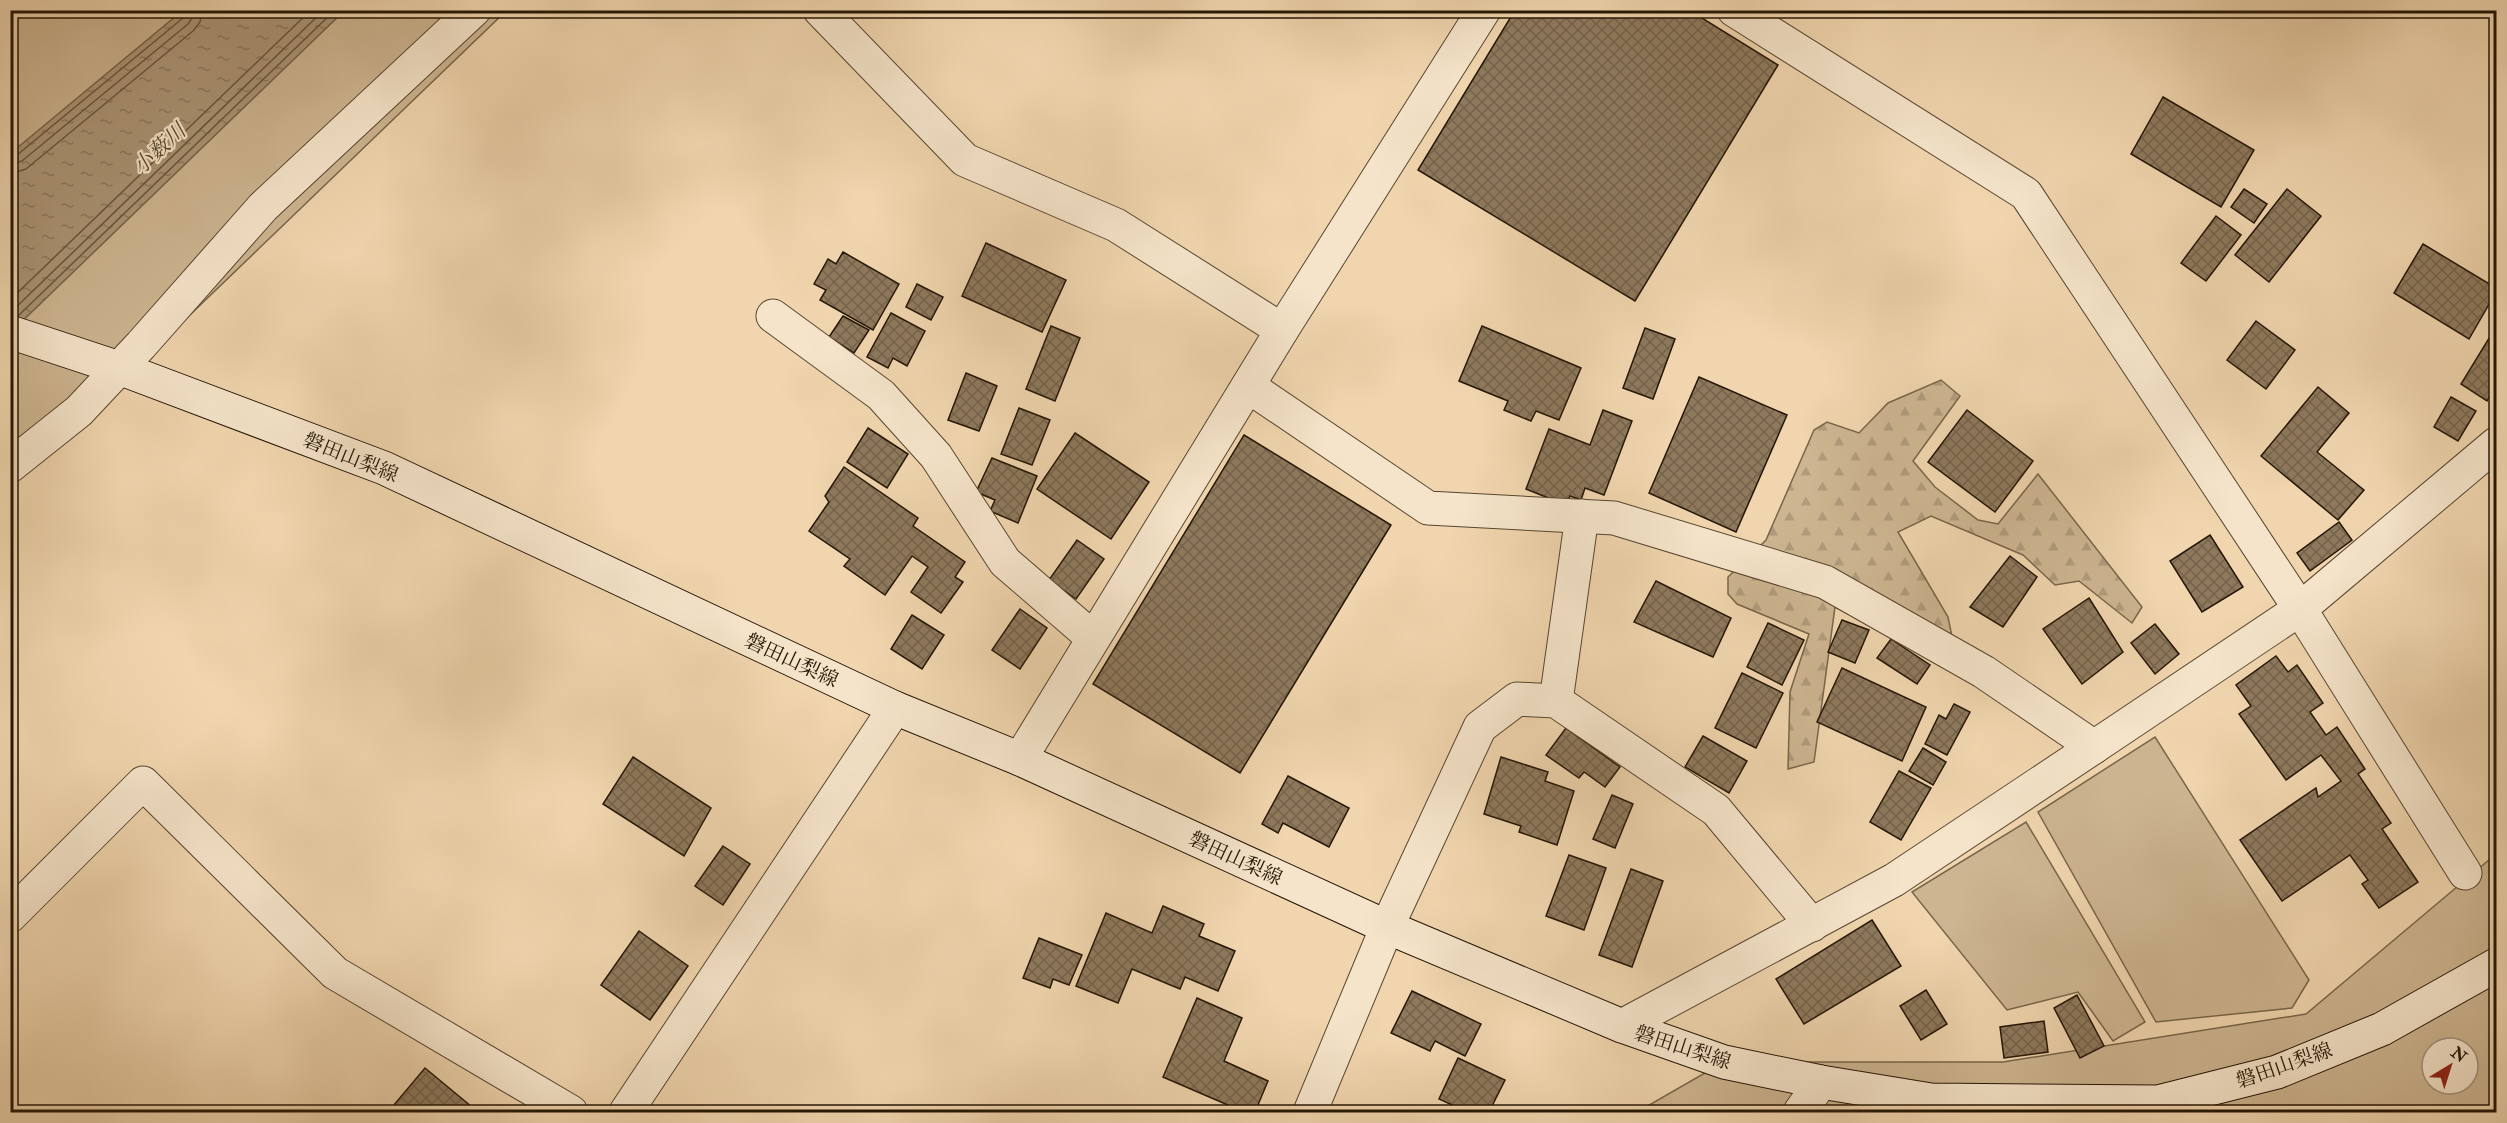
<svg xmlns="http://www.w3.org/2000/svg" width="2507" height="1123" viewBox="0 0 2507 1123" font-family="'IM FELL Double Pica','Noto Serif JP',serif">
<style>
.green{fill:#cdb591;stroke:#78664b;stroke-width:1.5;fill-rule:evenodd}
.forest{fill:url(#forest-firs);stroke:#78664b;stroke-width:1.5}
.water{fill:url(#water-ripples);stroke:#756248;stroke-width:1.5}
.lines{fill:none;stroke-linecap:round;stroke-linejoin:round}
.shore{stroke:#68553d;stroke-width:1.5}
.building{fill:url(#building-cross-hatch);stroke:#241605;stroke-width:1.5}
.minor-casing{stroke:#57462f;stroke-width:35}
.tertiary-casing{stroke:#57462f;stroke-width:35}
.secondary-casing{stroke:#241605;stroke-width:35}
.minor{stroke:#f5e4ca;stroke-width:33}
.tertiary{stroke:#f5e4ca;stroke-width:33}
.secondary{stroke:#f5e4ca;stroke-width:33}
.labels{text-anchor:middle;stroke-width:4.5;stroke-linejoin:round;paint-order:stroke}
.street-label{font-size:20px;fill:#241605;stroke:#f5e4ca}
.water-label{font-size:21px;font-style:italic;fill:#5a4832;stroke:#f5e4ca}
</style>
<defs>
<pattern id="forest-firs" width="22" height="20" patternUnits="userSpaceOnUse" patternTransform="scale(1.5)"><rect width="22" height="20" fill="#cdb591"/><path d="M5 1l3.5 6h-7zM16 11l3.5 6h-7z" fill="#b09b7c"/></pattern>
<pattern id="water-ripples" width="26" height="14" patternUnits="userSpaceOnUse" patternTransform="scale(1.5)"><rect width="26" height="14" fill="#ab9475"/><path d="M2 4q2-2 4 0t4 0M15 11q2-2 4 0t4 0" fill="none" stroke="#8b785e"/></pattern>
<pattern id="building-cross-hatch" width="8" height="8" patternUnits="userSpaceOnUse" patternTransform="scale(1.5)"><rect width="8" height="8" fill="#8e795d"/><path d="M0 0l8 8M0 8l8-8" fill="none" stroke="#74624b"/></pattern>
</defs>
<rect width="100%" height="100%" fill="#f0d5ae"/>
<filter id="stains"><feTurbulence type="fractalNoise" baseFrequency=".00333" numOctaves="4"/><feColorMatrix values="0 0 0 0 .2 0 0 0 0 .09 0 0 0 0 .02 0 0 0 .5 -.17"/></filter>
<radialGradient id="worn" r=".72"><stop offset=".6" stop-color="#630" stop-opacity="0"/><stop offset="1" stop-color="#630" stop-opacity=".3"/></radialGradient>
<g class="green">
<path d="M11 11H506L11 487Z"/>
<path d="M2155 737 2309 980 2292 1008 2156 1022 2038 812Z"/>
<path d="M2026 822 2145 1022 2113 1041 2078 992 2007 1010 1912 892Z"/>
<path d="M2496 854V1112H1637L1724 1062H2003L2306 1014ZM2432 1048H2468V1084H2432Z"/>
</g>
<path class="forest" d="M1941 380 1960 396 1913 461 1935 487 1978 520 1998 524 2038 474 2142 607 2132 623 2079 581 2055 585 2023 555 1931 516 1898 532 1948 617 1959 671 1835 607 1814 762 1788 769 1790 692 1809 634 1737 604 1728 594V577L1766 540 1814 430 1827 422 1859 433 1888 403Z"/>
<path class="water" d="M182 11H344L11 332V153Z"/>
<g class="lines">
<g class="shore">
<path d="M10 157 17 155 183 18 186 10"/>
<path d="M10 165 22 161 188 24 192 18 193 10"/>
<path d="M10 174 26 169 193 31 200 22 202 10"/>
<path d="M10 300 311 10"/>
<path d="M10 313 324 10"/>
<path d="M18 316 335 10"/>
</g>
</g>
<g class="building">
<path d="M1515 10H1689L1778 65 1635 301 1418 170Z"/>
<path d="M2163 97 2254 150 2221 207 2131 154Z"/>
<path d="M2244 189 2267 204 2254 223 2231 207Z"/>
<path d="M2287 189 2321 216 2269 282 2235 255Z"/>
<path d="M2216 216 2241 235 2206 281 2181 263Z"/>
<path d="M986 243 1066 280 1042 332 962 296Z"/>
<path d="M2423 244 2496 288V292L2469 339 2394 293Z"/>
<path d="M843 252 899 284 873 330 820 300 826 290 814 284 828 259 836 264Z"/>
<path d="M917 284 943 297 931 320 906 307Z"/>
<path d="M891 313 925 331 907 366 893 358 888 368 867 357Z"/>
<path d="M843 316 869 330 854 353 829 337Z"/>
<path d="M2256 321 2295 350 2266 389 2227 360Z"/>
<path d="M1051 326 1080 338 1055 401 1026 389Z"/>
<path d="M1482 326 1581 368 1559 420 1536 411 1531 421 1504 410 1508 401 1459 381Z"/>
<path d="M1645 328 1675 339 1653 399 1623 388Z"/>
<path d="M2491 335 2496 338V385L2487 401 2461 384Z"/>
<path d="M966 373 997 386 979 431 948 420Z"/>
<path d="M1699 377 1787 415 1736 532 1649 493Z"/>
<path d="M2318 387 2349 413 2317 452 2364 490 2338 520 2261 456Z"/>
<path d="M2451 397 2476 411 2458 441 2434 427Z"/>
<path d="M1019 408 1050 420 1032 465 1001 454Z"/>
<path d="M1603 410 1632 421 1604 495 1585 488 1581 500 1570 496 1566 505 1526 489 1549 429 1590 445Z"/>
<path d="M1967 410 2033 461 1995 512 1928 462Z"/>
<path d="M868 428 908 454 887 488 847 462Z"/>
<path d="M1075 433 1149 482 1111 539 1037 489Z"/>
<path d="M1244 435 1391 525 1240 773 1093 684Z"/>
<path d="M992 458 1037 476 1018 523 990 511 995 500 976 492Z"/>
<path d="M844 467 918 518 913 526 965 562 955 577 963 582 941 613 911 592 928 567 912 556 885 595 844 566 850 559 809 531 829 502 825 496Z"/>
<path d="M2339 522 2352 540 2310 571 2297 553Z"/>
<path d="M2210 535 2243 587 2202 612 2170 561Z"/>
<path d="M1077 540 1104 559 1076 599 1049 580Z"/>
<path d="M2010 556 2037 577 2003 627 1970 607Z"/>
<path d="M1656 581 1731 618 1713 657 1634 622Z"/>
<path d="M2089 598 2123 652 2082 684 2043 629Z"/>
<path d="M1020 609 1047 628 1020 669 992 650Z"/>
<path d="M912 615 944 635 922 669 891 649Z"/>
<path d="M1842 620 1869 630 1855 663 1828 652Z"/>
<path d="M1768 623 1804 640 1782 685 1747 667Z"/>
<path d="M2155 624 2179 654 2155 674 2131 643Z"/>
<path d="M1891 639 1930 665 1917 684 1877 658Z"/>
<path d="M2276 656 2288 672 2297 665 2323 703 2310 712 2326 735 2337 727 2365 769 2358 774 2391 823 2382 829 2418 882 2379 908 2362 884 2368 880 2350 855 2282 901 2240 840 2316 788 2318 797 2341 781 2321 755 2286 780 2239 714 2251 706 2236 685Z"/>
<path d="M1842 668 1926 707 1902 761 1817 722Z"/>
<path d="M1742 673 1783 693 1756 748 1715 728Z"/>
<path d="M1954 704 1970 712 1947 755 1925 744 1939 715 1946 719Z"/>
<path d="M1566 728 1620 767 1605 787 1584 772 1579 778 1546 755Z"/>
<path d="M1703 736 1747 761 1729 793 1685 767Z"/>
<path d="M1923 748 1946 762 1933 785 1909 771Z"/>
<path d="M633 757 711 808 684 856 603 804Z"/>
<path d="M1501 757 1548 772 1545 781 1574 791 1557 845 1519 832 1521 826 1484 814Z"/>
<path d="M1899 771 1931 788 1901 840 1870 822Z"/>
<path d="M1288 776 1349 808 1329 847 1283 823 1278 833 1262 824Z"/>
<path d="M1612 795 1633 804 1615 848 1593 839Z"/>
<path d="M723 846 750 864 723 905 695 886Z"/>
<path d="M1569 855 1606 868 1584 930 1546 916Z"/>
<path d="M1631 869 1663 881 1632 967 1599 955Z"/>
<path d="M1163 906 1204 924 1199 936 1235 951 1218 991 1185 977 1180 989 1132 969 1118 1003 1076 986 1106 913 1152 933Z"/>
<path d="M1872 920 1901 966 1804 1024 1776 979Z"/>
<path d="M639 931 688 966 650 1020 601 985Z"/>
<path d="M1039 938 1082 955 1069 985 1053 979 1050 988 1023 978Z"/>
<path d="M1926 990 1947 1024 1921 1040 1900 1006Z"/>
<path d="M1412 991 1481 1024 1465 1056 1435 1041 1430 1051 1391 1033Z"/>
<path d="M2077 995 2104 1046 2080 1058 2054 1008Z"/>
<path d="M1197 998 1242 1018 1224 1061 1268 1081 1255 1112H1244L1163 1077Z"/>
<path d="M2044 1021 2048 1052 2004 1058 2000 1027Z"/>
<path d="M1458 1058 1505 1080 1489 1112H1467L1439 1099Z"/>
<path d="M425 1068 478 1112H388Z"/>
</g>
<g class="lines">
<g class="minor-casing">
<g id="minor">
<path d="M820 10 965 160 1116 225 1282 330"/>
<path d="M1734 10 2026 194 2300 609 2465 873"/>
<path d="M773 316 881 395 936 456 1005 562 1093 638"/>
<path d="M1248 386 1428 508 1614 518 1825 582 1984 672 2094 747"/>
<path d="M10 466 79 411 141 345 263 207 474 10"/>
<path d="M1556 701 1582 516"/>
<path d="M1020 759 1282 330 1484 10"/>
<path d="M10 916 143 783 335 973 571 1112"/>
<path d="M1622 1026 1894 880 2094 747 2300 609 2496 444"/>
<path d="M1310 1112 1387 927 1480 727 1517 699 1556 701 1716 810 1812 925"/>
<path d="M1800 1112 1821 1082"/>
</g>
</g>
<g class="tertiary-casing">
<path id="tertiary" d="M626 1112 895 708"/>
</g>
<g class="secondary-casing">
<path id="secondary" d="M10 332 119 368 384 468 895 708 1020 759 1387 927 1622 1026 1724 1062 1821 1082 1931 1100 2158 1102 2277 1072 2382 1029 2496 965"/>
</g>
<use href="#minor" class="minor"/>
<use href="#tertiary" class="tertiary"/>
<use href="#secondary" class="secondary"/>
</g>
<g class="labels">
<g class="street-label">
<text transform="translate(351 457) rotate(22)" y="7">磐田山梨線</text>
<text transform="translate(792 660) rotate(25)" y="7">磐田山梨線</text>
<text transform="translate(1236 858) rotate(25)" y="7">磐田山梨線</text>
<text transform="translate(1683 1047) rotate(18)" y="7">磐田山梨線</text>
<text transform="translate(2284 1065) rotate(-19)" y="7">磐田山梨線</text>
</g>
<g class="water-label">
<text transform="translate(159 149) rotate(-43)" y="7">小薮川</text>
</g>
</g>
<rect width="2507" height="1123" fill="none" stroke="#f0d5ae" stroke-width="36"/>
<rect x="12" y="12" width="2483" height="1099" fill="none" stroke="#241605" stroke-width="3"/>
<rect x="18" y="18" width="2471" height="1087" fill="none" stroke="#241605" stroke-width="1.5"/>
<g transform="translate(2450 1066) rotate(38)"><circle r="28" fill="#f5e4ca" stroke="#a1927b" stroke-width="1.5"/>
<path d="M0-4.5L10 22L0 15L-10 22Z" fill="#8f2418"/>
<text y="-9" font-size="16" font-weight="bold" text-anchor="middle" fill="#241605">N</text>
</g>
<rect width="100%" height="100%" filter="url(#stains)"/>
<rect width="100%" height="100%" fill="url(#worn)"/>
</svg>
